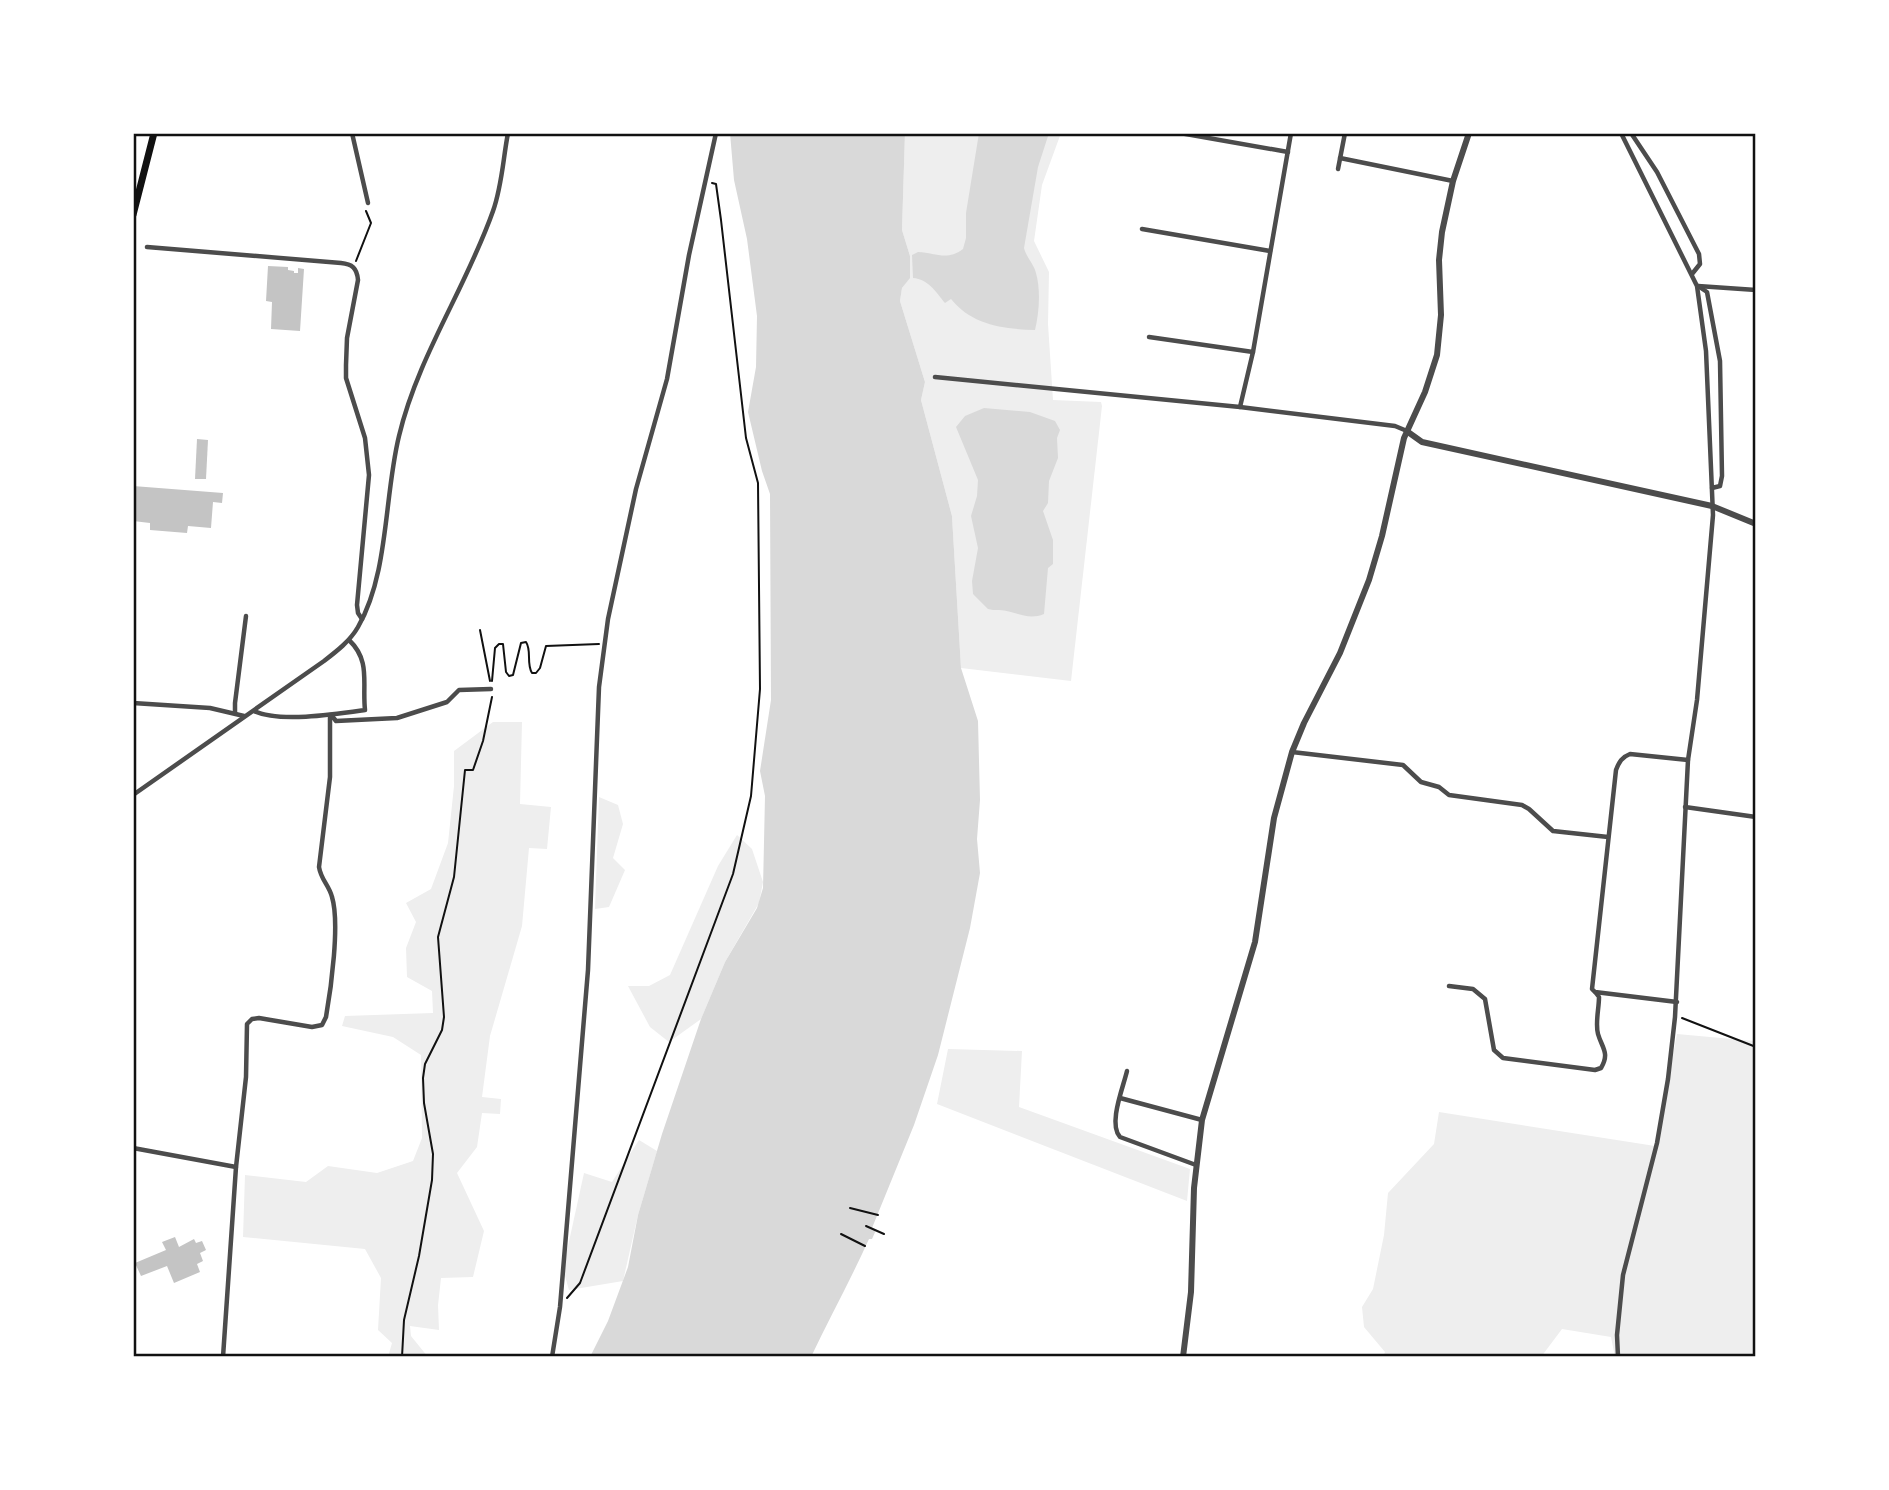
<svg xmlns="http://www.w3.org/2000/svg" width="1889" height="1490" viewBox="0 0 1889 1490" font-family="Inter,sans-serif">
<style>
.green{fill:#eee}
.water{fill:#d9d9d9}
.building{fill:#c4c4c4}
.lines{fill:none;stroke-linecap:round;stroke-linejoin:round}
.path{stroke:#111;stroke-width:2}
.minor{stroke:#4c4c4c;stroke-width:4.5}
.tertiary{stroke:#4c4c4c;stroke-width:6}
.secondary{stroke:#111;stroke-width:7}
.neatline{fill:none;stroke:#111;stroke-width:2.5}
</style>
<rect width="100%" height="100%" fill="#fff"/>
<g class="green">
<path d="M905 133H1061L1042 185 1034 241 1049 272 1048 324 1053 400 1101 402 1102 406 1071 681 961 668 952 516 921 400 925 382 900 301 902 288 910 277V256L902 230Z"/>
<path d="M493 722H522L520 804 551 807 547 849 529 848 522 926 490 1036 482 1097 501 1099 500 1114 482 1113 477 1147 457 1173 484 1231 473 1277 441 1278 438 1305 439 1330 410 1326 411 1336 428 1357H388L392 1343 378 1330 381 1278 365 1249 243 1237 245 1175 306 1182 328 1166 377 1173 413 1161 422 1138 421 1055 393 1037 342 1026 345 1016 433 1013 432 991 407 977 406 948 416 922 406 903 431 889 448 843 454 786V751Z"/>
<path d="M599 797 618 805 623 824 613 858 625 870 609 907 595 909Z"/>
<path d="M737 835 752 849 763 882 759 903 725 962 701 1019 669 1042 650 1027 628 986H649L670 975 718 866Z"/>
<path d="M1756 1028V1357H1615L1611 1337 1562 1329 1541 1357H1383L1385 1352 1364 1327 1362 1307 1373 1289 1384 1235 1388 1193 1434 1144 1439 1112 1655 1146 1677 1034 1754 1041Z"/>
<path d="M948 1049 1022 1051 1019 1107 1190 1169 1187 1201 937 1104Z"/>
<path d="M639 1140 657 1151 638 1215 623 1281 569 1290 563 1269 584 1173 612 1182Z"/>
</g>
<g class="water">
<path d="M730 133H905L902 230 910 256V278L902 288 900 301 925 382 921 400 952 516 961 668 978 721 980 800 977 839 980 873 970 928 938 1055 914 1125 872 1228 876 1230 872 1239H869C851 1279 830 1317 811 1357H590L608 1321 628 1267 638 1215 662 1134 701 1019 725 962 757 908 763 888 765 796 760 771 771 700 770 494 762 471 748 412 756 367 757 316 747 239 734 180Z"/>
<path d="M979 133H1049L1038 167 1024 248C1026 257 1034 264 1036 273 1041 291 1039 313 1035 330 1003 329 972 325 951 299L945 303C936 292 928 279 913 278L912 255 918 252C936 253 947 261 963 249L966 238V213Z"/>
<path d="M984 408 1030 412 1055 421 1060 430 1057 438 1058 458 1049 481 1048 503 1043 511 1053 540V564L1048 568 1044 614C1027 621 1016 611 999 610 995 610 991 610 988 609L973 594 972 581 978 548 971 516 977 496 978 480 956 427 965 416Z"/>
</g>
<g class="building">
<path d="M268 266 288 267V270L294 271V273H298V268L304 269 300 331 271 329 272 302 266 301Z"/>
<path d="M197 439 208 440 206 479H195Z"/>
<path d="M133 486 223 493 222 503 213 502 211 528 188 526 187 533 150 530V523L133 521Z"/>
<path d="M175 1237 179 1247 194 1239 196 1243 202 1241 206 1250 200 1253 203 1261 197 1264 200 1272 174 1283 167 1266 141 1276 135 1263 166 1250 162 1242Z"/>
</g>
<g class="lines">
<g class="path">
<path d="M356 261 371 223 366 211"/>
<path d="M480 630 490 681"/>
<path d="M492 681 495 648 499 644H503L506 672 509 676 513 675 521 643 526 642C532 651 526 663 532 673H536L540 668 546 646 599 644"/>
<path d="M1682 1018 1756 1047"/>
<path d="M850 1208 878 1215"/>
<path d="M866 1226 884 1234"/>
<path d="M841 1234 865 1246"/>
<path d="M567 1298 580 1283 733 874 751 796 760 689 758 483 746 438 721 220 716 184 712 183"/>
<path d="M402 1357 404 1320 419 1256 432 1180 433 1154 424 1103 423 1078 425 1064 442 1030 444 1017 438 937 454 877 465 770H473L483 741 492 697"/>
</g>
<g class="minor">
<path d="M352 133 368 203"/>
<path d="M1180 133 1288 152"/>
<path d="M1631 133 1657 172 1699 254 1700 264 1692 274"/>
<path d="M1340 158 1453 181"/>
<path d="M1338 169 1345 133"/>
<path d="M1142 229 1270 251"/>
<path d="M147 247 341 263C352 264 357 268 358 280L347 338 346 365V378L365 438 369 475 357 605 358 613 362 619"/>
<path d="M1698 286 1707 292 1720 361 1722 476 1720 486 1712 488"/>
<path d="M1698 286 1756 290"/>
<path d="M1149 337 1253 352"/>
<path d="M935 377 1240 407 1395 426 1407 431"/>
<path d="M1240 407 1253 352 1291 133"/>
<path d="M133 703 210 708 244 716"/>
<path d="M254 711C279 723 337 714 365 710 362 683 371 661 349 640"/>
<path d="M235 713V703L246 616"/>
<path d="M332 716 336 721 397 718 447 702 459 690 491 689"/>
<path d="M1292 752 1403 765 1421 782 1439 787 1449 795 1522 805 1529 809 1553 831 1608 837"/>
<path d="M133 795 324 661C337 651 350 641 358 627 389 573 384 497 399 436 418 356 466 288 493 211 502 186 503 159 508 133"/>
<path d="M1685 807 1756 817"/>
<path d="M1449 986 1473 989 1485 999 1494 1050 1503 1058 1595 1070 1601 1068C1610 1053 1602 1048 1598 1034 1595 1023 1599 1009 1599 997L1596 993"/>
<path d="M1677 1002 1595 992 1592 989 1616 770C1619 762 1622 757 1630 754L1688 760"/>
<path d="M1127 1071C1123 1088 1108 1124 1120 1137L1196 1165"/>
<path d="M1120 1098 1202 1120"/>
<path d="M133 1148 236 1167"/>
<path d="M223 1357 236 1167 246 1077 247 1024 252 1019 259 1018 312 1027 322 1025 326 1017C331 989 340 923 332 897 329 885 321 880 319 867L330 777V715"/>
<path d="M552 1357 560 1307 588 970 599 687 608 619 636 489 667 379 689 255 716 133"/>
<path d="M1618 1357 1617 1335 1623 1275 1657 1143 1668 1079 1675 1017 1688 760 1697 700 1713 515 1706 351 1697 286 1621 133"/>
</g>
<g class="tertiary">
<path d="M1408 432 1422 442 1712 506 1756 524"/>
<path d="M1183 1357 1191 1292 1194 1188 1202 1120 1255 942 1274 818 1292 752 1304 723 1340 653 1369 580 1382 536 1404 438 1425 392 1437 355 1441 315 1439 260 1442 232 1453 181 1469 133"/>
</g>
<path class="secondary" d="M133 215 154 133"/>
</g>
<rect width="1889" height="1490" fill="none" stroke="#ffffff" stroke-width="270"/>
<rect x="135" y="135" width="1619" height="1220" class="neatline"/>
</svg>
